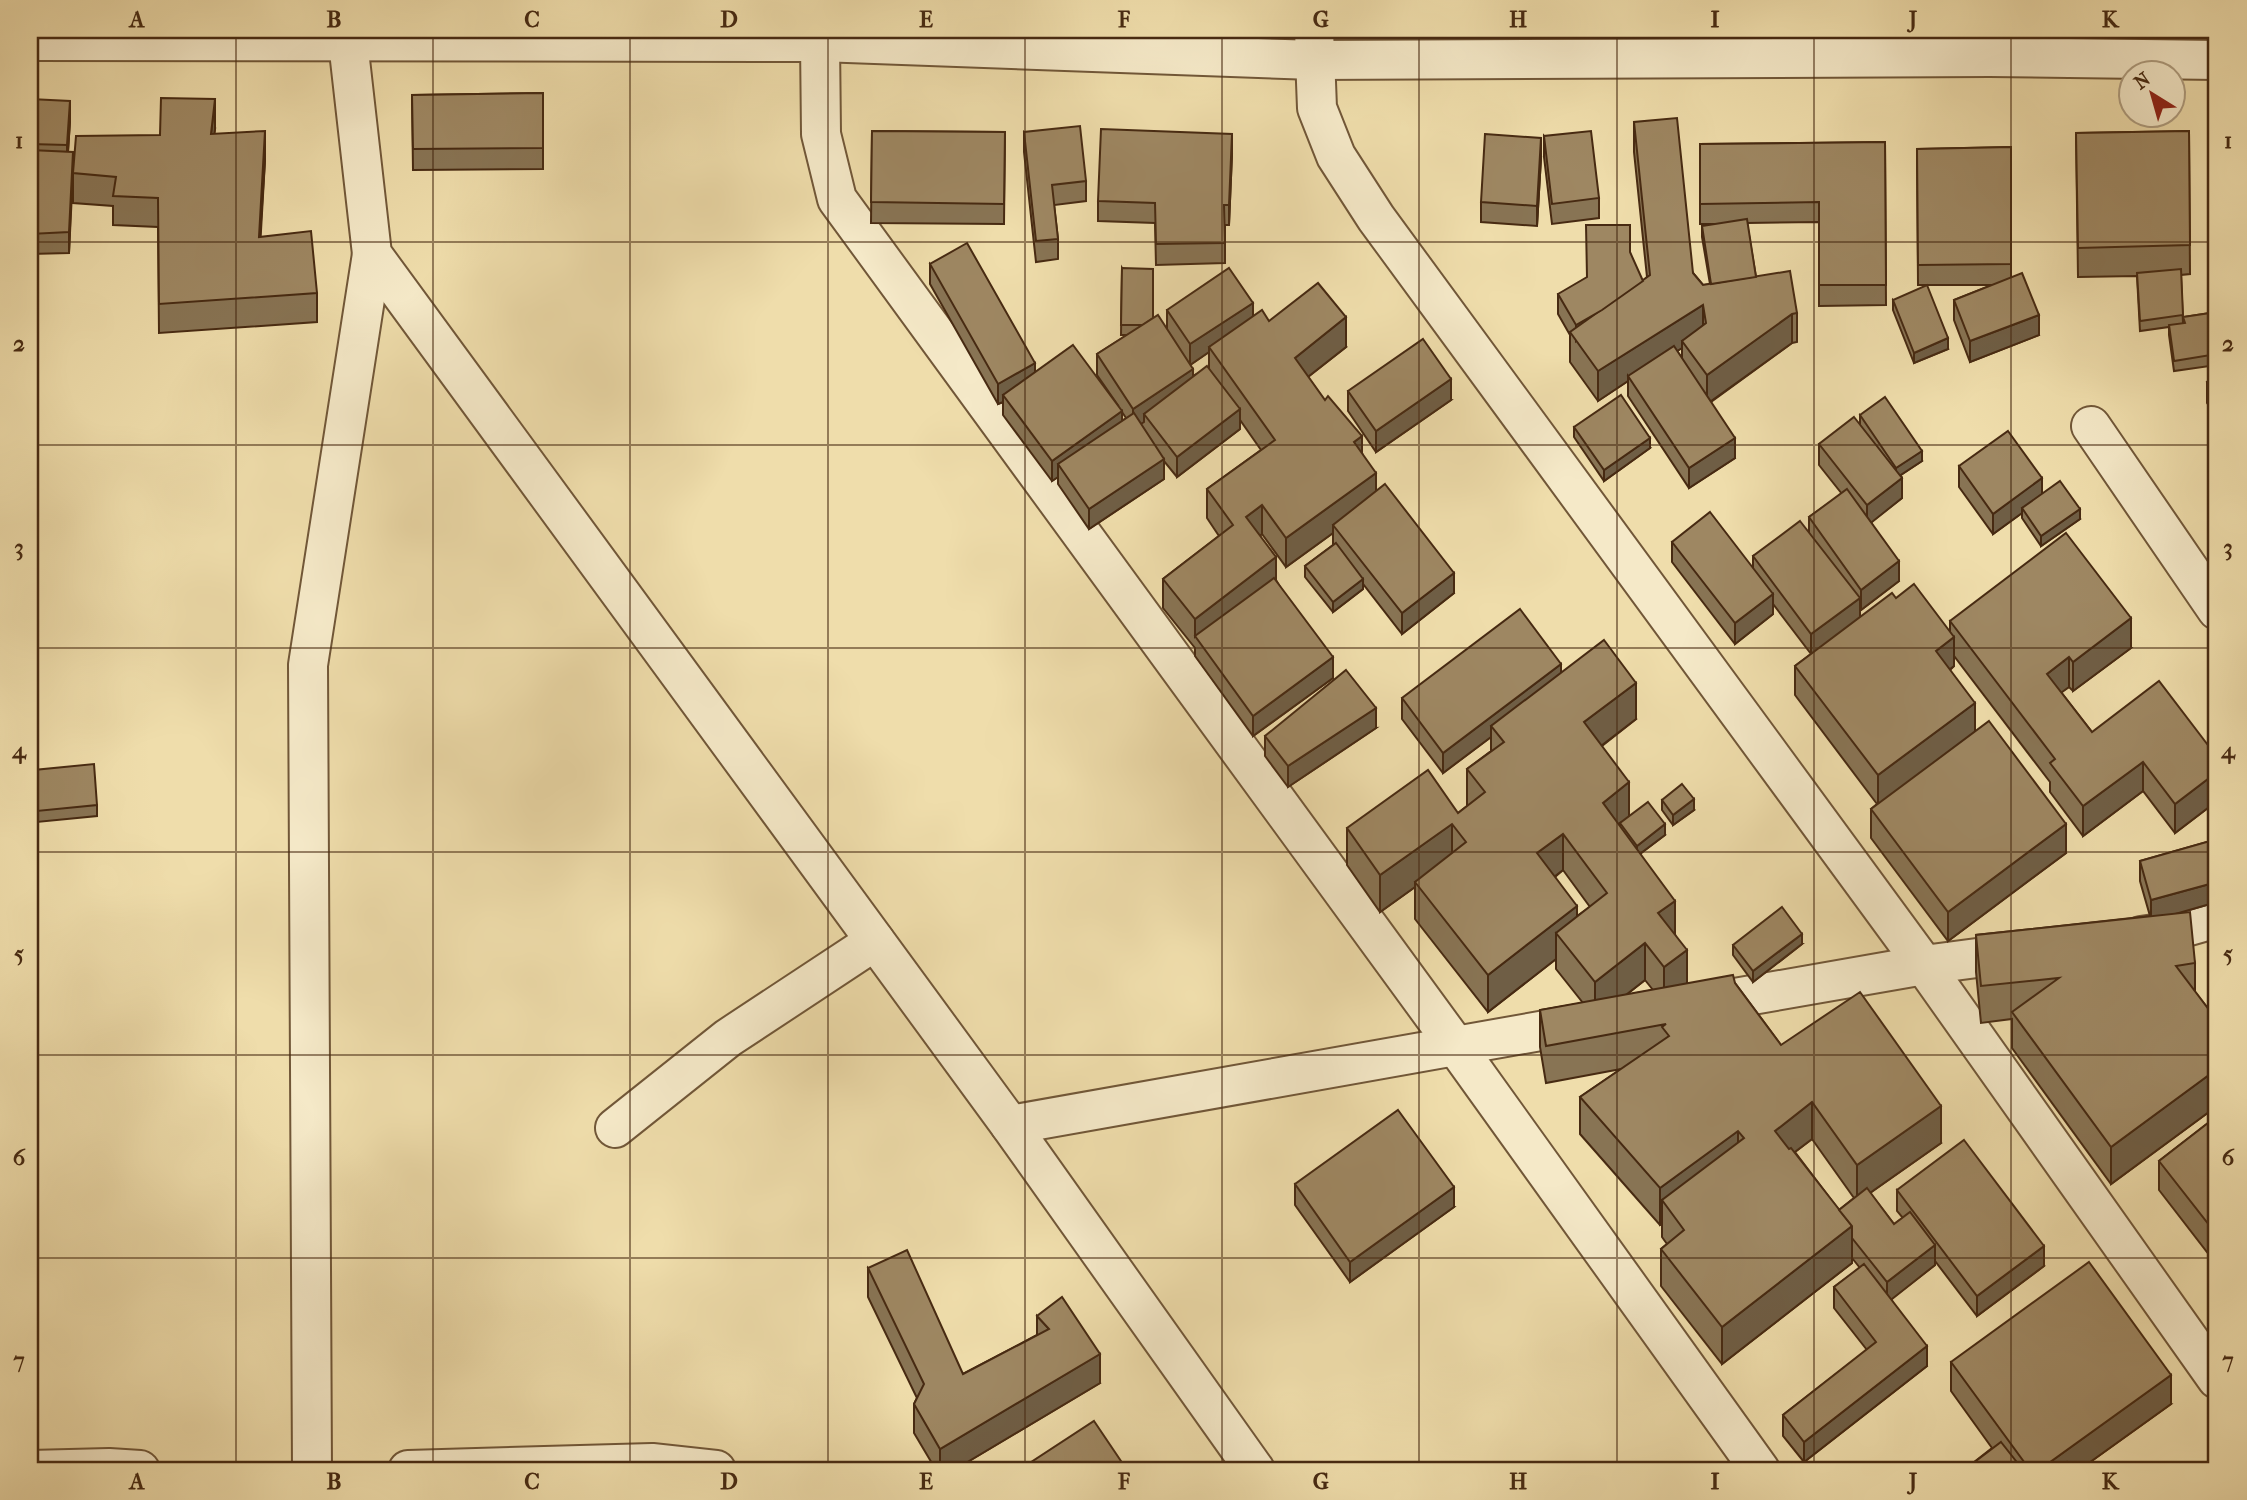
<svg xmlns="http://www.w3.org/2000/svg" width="2247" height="1500" viewBox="0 0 2247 1500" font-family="'IM FELL French Canon',serif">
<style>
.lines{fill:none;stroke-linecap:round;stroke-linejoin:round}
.minor-casing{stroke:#715738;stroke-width:42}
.minor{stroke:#f5e9c8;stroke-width:38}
.wall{fill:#887454;stroke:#472a12;stroke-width:2;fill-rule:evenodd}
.shaded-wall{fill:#6f5e45;stroke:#472a12;stroke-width:2}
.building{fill:#9e8762;stroke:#472a12;stroke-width:2}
.grid{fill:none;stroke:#472a12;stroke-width:2;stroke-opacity:0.55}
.neatline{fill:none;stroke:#472a12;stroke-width:2.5}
.grid-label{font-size:23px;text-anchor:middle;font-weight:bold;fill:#472a12}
</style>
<rect width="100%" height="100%" fill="#efddab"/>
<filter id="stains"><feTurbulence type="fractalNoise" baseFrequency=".00286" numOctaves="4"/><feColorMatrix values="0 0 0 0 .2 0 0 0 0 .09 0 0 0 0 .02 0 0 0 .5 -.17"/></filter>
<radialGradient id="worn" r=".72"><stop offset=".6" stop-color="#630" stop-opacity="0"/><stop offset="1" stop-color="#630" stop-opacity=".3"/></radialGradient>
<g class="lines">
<g class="minor-casing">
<g id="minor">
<path d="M1314 30 1317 108 1336 156 1376 218 1924 965 2217 1379"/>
<path d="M30 41 820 42 1314 60 1990 57 2217 60"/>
<path d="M348 42 372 254 1010 1125 1255 1470"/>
<path d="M820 42 821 134 837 199 1455 1045 1760 1470"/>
<path d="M2091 426 2217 610"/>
<path d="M2141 936 2168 932 2217 918"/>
<path d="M1695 1005 1924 965 2030 951"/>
<path d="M1010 1125 1591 1022"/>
<path d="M615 1128 728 1038 875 941"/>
<path d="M30 1470 109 1468 140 1470"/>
<path d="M312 1470 308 665 372 254"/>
<path d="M408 1470 652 1463 716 1470"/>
</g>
</g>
<use href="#minor" class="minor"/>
</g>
<g class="wall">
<path d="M543 93V169L413 170 412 95Z"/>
<path d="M30 99 70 121 68 152H73L69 253 30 254Z"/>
<path d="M1634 122 1693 273 1703 285 1710 284 1702 237V226L1718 224H1700V144L1885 142 1886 305 1819 306V222L1747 223 1756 277 1797 313V342L1792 343 1711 402 1735 458 1689 488 1628 396V381L1598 401 1570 362V335L1558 314V294L1643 281 1647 277 1634 152ZM1682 348V358L1677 351Z"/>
<path d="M215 129 214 134 265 160 260 237 317 293V322L159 333 158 227 113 225V206L73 203V173Z"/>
<path d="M872 131 1005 132 1004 224 871 223Z"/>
<path d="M2189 131 2190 274 2181 275 2183 323V317L2217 312V365L2174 371 2169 335V327L2140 331 2137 276 2078 277 2076 133Z"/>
<path d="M1024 132 1086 181V201L1054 205 1058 239V259L1036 262 1024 152Z"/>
<path d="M1544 136 1599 198V218L1552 224 1544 157Z"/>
<path d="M2011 147V277L2039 335 1970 362 1954 320V300L1992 285H1918L1917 149Z"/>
<path d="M1232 154 1229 225H1225V263L1156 265 1155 223 1098 221V201Z"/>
<path d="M1541 158 1537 226 1481 222V202Z"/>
<path d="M930 264 1035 372 1117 404 1097 375V354L1127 335H1121L1122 268 1153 318 1167 329V310L1253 316 1269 321 1346 347 1308 377 1362 453 1376 491 1454 593 1402 634 1363 584V589L1333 612 1305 577V566L1333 545V533L1286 567 1262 534 1260 535 1276 580 1333 678 1253 736 1195 656V648L1163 608V579L1219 536 1207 518V489L1261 450 1240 420V429L1177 477 1164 461V479L1089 529 1058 484V477L1052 481 1003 415V402L998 404 930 284ZM1209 352V368L1193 376 1190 365ZM1122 412 1126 418 1122 421Z"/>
<path d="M1893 300 1948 349 1914 363 1893 310Z"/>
<path d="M2217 374V417L2207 403V382Z"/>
<path d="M1348 391 1451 400 1376 452 1348 411Z"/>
<path d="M1860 415 1922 461 1901 475 1902 498 1871 522 1899 581 1861 610 1860 608V618L1896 598 1950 632V621L2131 648 2073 691 2069 687 2061 692 2092 732 2217 757V801L2175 833 2143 791 2083 836 2050 792V782L1954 656V666L1950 670 1975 732 2066 853 1948 941 1871 838V809L1877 804 1795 695V666L1811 654 1773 604V614L1735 644 1672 562V542L1753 567V556L1809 532V517L1842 494 1819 465V444L1860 424Z"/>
<path d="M1574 427 1650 448 1604 481 1574 437Z"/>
<path d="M1959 466 2042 493 2080 519 2041 546 2022 518V513L1993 534 1959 487Z"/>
<path d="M1561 673 1636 719 1602 746 1629 816 1665 835 1640 854 1675 934 1687 983H1735L1781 1045 1941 1143 1870 1193 1894 1224 1903 1218 1897 1211V1190L2044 1266 1977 1316 1935 1261V1265L1891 1299 1927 1366 1804 1462 1783 1436V1415L1867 1350 1834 1308V1287L1860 1268 1852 1258V1263L1722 1364 1661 1286V1249L1667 1244 1662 1237V1224L1660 1225 1580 1134V1097L1621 1069 1546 1083 1540 1047V1010L1583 1003 1556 969V959L1488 1012 1415 919V887L1380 912 1347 865V828L1458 813 1467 806V769L1491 751V737L1443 773 1402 719V698ZM1563 870 1590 907 1577 916 1555 877ZM1645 980 1653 990 1626 995ZM1812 1139 1854 1198 1839 1210 1795 1152Z"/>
<path d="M1376 728 1288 787 1265 756V736Z"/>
<path d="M34 770 97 805V816L37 822Z"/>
<path d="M1662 800 1694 810 1673 825 1662 810Z"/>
<path d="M2217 839V902L2179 913 2195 963V992L2210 1011 2217 1006V1106L2111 1184 2012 1048V1019L1981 1023 1976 972V935L2150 916 2140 881V861Z"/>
<path d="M1802 944 1753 982 1733 955V945Z"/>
<path d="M2217 1116V1265L2159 1190V1161Z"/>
<path d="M1295 1184 1454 1207 1350 1282 1295 1205Z"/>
<path d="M868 1268 963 1374 1037 1335V1316L1100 1383 954 1470H936L914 1433V1404L917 1398 868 1297Z"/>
<path d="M1951 1362 2171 1404 2079 1470H1964L1992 1448 1951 1391Z"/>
</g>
<g class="shaded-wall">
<path d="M215 99V129L211 163V134Z"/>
<path d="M70 101V121L67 166V145Z"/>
<path d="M265 131V160L259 266V237Z"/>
<path d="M1232 134V154L1229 225V205Z"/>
<path d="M1541 138V158L1537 226V206Z"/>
<path d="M73 152V172L69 253V232Z"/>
<path d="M1643 282 1576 341V325Z"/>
<path d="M1253 303V323L1209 347V352L1190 365V344Z"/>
<path d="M1703 305V334L1682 341V348L1631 380 1628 376V381L1598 401V371Z"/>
<path d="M1792 314V343L1707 404V375Z"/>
<path d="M2039 315V335L1970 362V341Z"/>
<path d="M1346 317V347L1295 387V358Z"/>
<path d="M1948 338V349L1914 363V353Z"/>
<path d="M1035 363V384L1003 395V402L998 404V384Z"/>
<path d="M1193 369V390L1144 414V422L1133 429V409Z"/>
<path d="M1451 379V400L1376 452V431Z"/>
<path d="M1240 409V429L1177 477V457Z"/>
<path d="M1122 411V432L1058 464V477L1052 481V461Z"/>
<path d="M1362 436V466L1354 442Z"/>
<path d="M1650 438V448L1604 481V470Z"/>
<path d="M1735 438V458L1689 488V468Z"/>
<path d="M1922 451V461L1896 478V468Z"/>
<path d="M1164 459V479L1089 529V509Z"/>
<path d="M1376 473V502L1333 525V533L1286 567V538Z"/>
<path d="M1902 478V498L1867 526V505Z"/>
<path d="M2042 478V498L2022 508V513L1993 534V514Z"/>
<path d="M1262 505V534L1246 546V517Z"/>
<path d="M2080 509V519L2041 546V536Z"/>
<path d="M1276 557V586L1195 637V619Z"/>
<path d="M1899 561V581L1861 610V590Z"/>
<path d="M1454 573V593L1402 634V613Z"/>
<path d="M1363 579V589L1333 612V602Z"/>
<path d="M1773 594V614L1735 644V623Z"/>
<path d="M1860 598V618L1811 655V634Z"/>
<path d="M2131 618V648L2073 691V662Z"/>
<path d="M1954 637V666L1936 680V651Z"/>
<path d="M1333 657V678L1253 736V716Z"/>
<path d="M2069 657V687L2047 703V674Z"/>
<path d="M1561 664V684L1491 726V737L1443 773V753Z"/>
<path d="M1636 683V719L1584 759V722Z"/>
<path d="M1975 703V733L1878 805V775Z"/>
<path d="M1376 708V728L1288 787V766Z"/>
<path d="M2143 762V791L2083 836V806Z"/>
<path d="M2217 772V801L2175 833V804Z"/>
<path d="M1629 782V819L1620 823V827L1603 803Z"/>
<path d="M1694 799V810L1673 825V815Z"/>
<path d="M1452 824V861L1415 882V887L1380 912V875Z"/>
<path d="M1665 824V835L1637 856V846Z"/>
<path d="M2066 824V853L1948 941V912Z"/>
<path d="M1563 834V870L1537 890V853Z"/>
<path d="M2217 882V902L2151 921V900Z"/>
<path d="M1675 901V938L1658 913Z"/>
<path d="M1577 906V943L1556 933V959L1488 1012V975Z"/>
<path d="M1802 934V944L1753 982V971Z"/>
<path d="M1645 943V980L1595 1019V982Z"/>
<path d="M1687 950V986L1664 1004V967Z"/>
<path d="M2217 1069V1106L2111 1184V1147Z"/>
<path d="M1812 1102V1139L1775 1167V1131Z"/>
<path d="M1941 1106V1143L1857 1202V1165Z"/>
<path d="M1738 1131V1168L1662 1200V1224L1660 1225V1188Z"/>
<path d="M1454 1187V1207L1350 1282V1262Z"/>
<path d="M1852 1226V1263L1722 1364V1327Z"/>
<path d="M1935 1245V1265L1887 1303V1282Z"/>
<path d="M2044 1246V1266L1977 1316V1296Z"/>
<path d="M1927 1346V1366L1804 1462V1442Z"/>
<path d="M1100 1354V1383L954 1470H940V1449Z"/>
<path d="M2171 1375V1404L2079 1470H2039Z"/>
</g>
<g class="building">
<path d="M543 93V148L413 149 412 95Z"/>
<path d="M161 98 215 99 211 134 265 131 259 237 311 231 317 293 159 304 158 198 113 196 116 177 73 173 76 136 160 135Z"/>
<path d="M30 99 70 101 67 145 30 144Z"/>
<path d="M1677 118 1693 273 1703 285 1790 271 1797 313 1792 314 1707 375 1682 341 1706 323 1703 305 1598 371 1570 332 1650 275 1634 122Z"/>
<path d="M1080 126 1086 181 1052 185 1058 239 1036 241 1024 132Z"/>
<path d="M1101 129 1232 134 1229 205H1224L1225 243 1156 244 1155 203 1098 201Z"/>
<path d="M872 131 1005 132 1004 204 871 202Z"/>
<path d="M1591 131 1599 198 1552 204 1544 136Z"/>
<path d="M2189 131 2190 245 2078 248 2076 133Z"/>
<path d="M1485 134 1541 138 1537 206 1481 202Z"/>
<path d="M1885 142 1886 285H1819V202L1700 204V144Z"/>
<path d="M2011 147V264L1918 265 1917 149Z"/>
<path d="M30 150 73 152 69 232 30 234Z"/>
<path d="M1747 219 1756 277 1711 284 1702 226Z"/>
<path d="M1586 225H1630V252L1643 281 1602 310 1576 325 1558 294 1587 277Z"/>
<path d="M967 243 1035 363 998 384 930 264Z"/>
<path d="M1122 268 1153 269V318L1143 325H1121Z"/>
<path d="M1229 268 1253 303 1190 344 1167 310Z"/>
<path d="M2181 269 2183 315 2140 321 2137 273Z"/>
<path d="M2022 273 2039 315 1970 341 1954 300Z"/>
<path d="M1318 283 1346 317 1295 358 1325 400 1328 396 1362 436 1354 442 1376 473 1286 538 1262 505 1246 517 1276 557 1195 619 1163 579 1233 525 1207 489 1275 440 1209 347 1262 310 1269 321Z"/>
<path d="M1927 285 1948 338 1914 353 1893 300Z"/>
<path d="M2217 312V354L2174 361 2169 325 2185 323 2183 317Z"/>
<path d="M1158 315 1193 369 1133 409 1097 354Z"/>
<path d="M1423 339 1451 379 1376 431 1348 391Z"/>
<path d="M1073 345 1122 411 1052 461 1003 395Z"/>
<path d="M1674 346 1735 438 1689 468 1628 376Z"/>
<path d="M1207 366 1240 409 1177 457 1144 414Z"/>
<path d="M2217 374V396L2207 382Z"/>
<path d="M1621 395 1650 438 1604 470 1574 427Z"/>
<path d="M1885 397 1922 451 1896 468 1860 415Z"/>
<path d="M1134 413 1164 459 1089 509 1058 464Z"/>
<path d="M1854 417 1902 478 1867 505 1819 444Z"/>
<path d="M2008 431 2042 478 1993 514 1959 466Z"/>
<path d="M2060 481 2080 509 2041 536 2022 508Z"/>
<path d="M1385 484 1454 573 1402 613 1333 525Z"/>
<path d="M1847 489 1899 561 1861 590 1809 517Z"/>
<path d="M1710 512 1773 594 1735 623 1672 542Z"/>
<path d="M1800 521 1860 598 1811 634 1753 556Z"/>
<path d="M2066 533 2131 618 2073 662 2069 657 2047 674 2092 732 2159 681 2217 757V772L2175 804 2143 762 2083 806 2050 763 2055 759 1950 621Z"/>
<path d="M1336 543 1363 579 1333 602 1305 566Z"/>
<path d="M1274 578 1333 657 1253 716 1195 636Z"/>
<path d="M1914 584 1954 637 1936 651 1975 703 1878 775 1795 666 1892 593 1896 598Z"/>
<path d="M1520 609 1561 664 1443 753 1402 698Z"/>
<path d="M1604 640 1636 683 1584 722 1629 782 1603 803 1675 901 1658 913 1687 950 1664 967 1645 943 1595 982 1556 933 1607 893 1563 834 1537 853 1577 906 1488 975 1415 882 1466 842 1452 824 1380 875 1347 828 1428 770 1458 813 1485 792 1467 769 1504 742 1491 726Z"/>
<path d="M1346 670 1376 708 1288 766 1265 736Z"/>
<path d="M1989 721 2066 824 1948 912 1871 809Z"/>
<path d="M94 764 97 805 37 811 34 770Z"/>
<path d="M1682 784 1694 799 1673 815 1662 800Z"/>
<path d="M1648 802 1665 824 1637 846 1620 823Z"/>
<path d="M2217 839V882L2151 900 2140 861Z"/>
<path d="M1782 907 1802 934 1753 971 1733 945Z"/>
<path d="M2190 912 2195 963 2176 966 2210 1011 2217 1006V1069L2111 1147 2012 1012 2059 978 1981 986 1976 935Z"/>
<path d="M1733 975 1735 983 1781 1045 1860 992 1941 1106 1857 1165 1812 1102 1775 1131 1789 1149 1791 1148 1852 1226 1722 1327 1661 1249 1684 1230 1662 1200 1744 1138 1738 1131 1660 1188 1580 1097 1669 1036 1662 1027 1666 1024 1546 1046 1540 1010Z"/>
<path d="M1398 1110 1454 1187 1350 1262 1295 1184Z"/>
<path d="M2217 1116V1235L2159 1161Z"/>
<path d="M1964 1140 2044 1246 1977 1296 1897 1190Z"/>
<path d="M1867 1188 1894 1224 1910 1212 1935 1245 1887 1282 1852 1238V1226L1839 1210Z"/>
<path d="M907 1250 963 1374 1049 1329 1037 1316 1062 1297 1100 1354 940 1449 914 1404 924 1384 868 1268Z"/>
<path d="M2089 1262 2171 1375 2039 1470H2030L1951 1362Z"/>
<path d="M1864 1264 1927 1346 1804 1442 1783 1415 1876 1342 1834 1287Z"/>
<path d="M1094 1421 1127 1470H1019Z"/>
<path d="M2001 1442 2023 1470H1964Z"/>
<path d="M2067 1462 2074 1470H2057Z"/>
</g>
<path class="grid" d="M236 30V1470M433 30V1470M630 30V1470M828 30V1470M1025 30V1470M1222 30V1470M1419 30V1470M1617 30V1470M1814 30V1470M2011 30V1470M30 242H2217M30 445H2217M30 648H2217M30 852H2217M30 1055H2217M30 1258H2217"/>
<rect width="2247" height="1500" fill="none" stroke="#efddab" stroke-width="77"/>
<g transform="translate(2152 94) rotate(323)"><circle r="33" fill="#f5e9c8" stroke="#af9d7f" stroke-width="2"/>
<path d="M0-5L12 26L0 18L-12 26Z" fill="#8f2418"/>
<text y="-10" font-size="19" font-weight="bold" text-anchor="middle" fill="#472a12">N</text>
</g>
<rect x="38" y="38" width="2170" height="1424" class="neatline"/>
<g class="grid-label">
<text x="137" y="27">A</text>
<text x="334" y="27">B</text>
<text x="532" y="27">C</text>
<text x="729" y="27">D</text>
<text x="926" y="27">E</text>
<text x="1124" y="27">F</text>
<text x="1321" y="27">G</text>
<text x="1518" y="27">H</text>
<text x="1715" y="27">I</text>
<text x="1913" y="27">J</text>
<text x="2110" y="27">K</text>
<text x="19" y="148">1</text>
<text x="2228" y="148">1</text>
<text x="19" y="351">2</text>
<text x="2228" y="351">2</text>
<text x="19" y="555">3</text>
<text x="2228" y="555">3</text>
<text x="19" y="758">4</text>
<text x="2228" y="758">4</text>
<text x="19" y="961">5</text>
<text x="2228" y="961">5</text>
<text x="19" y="1165">6</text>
<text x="2228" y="1165">6</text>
<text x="19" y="1368">7</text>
<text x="2228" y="1368">7</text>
<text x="137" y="1489">A</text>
<text x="334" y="1489">B</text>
<text x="532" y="1489">C</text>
<text x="729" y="1489">D</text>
<text x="926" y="1489">E</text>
<text x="1124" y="1489">F</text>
<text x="1321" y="1489">G</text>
<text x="1518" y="1489">H</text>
<text x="1715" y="1489">I</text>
<text x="1913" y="1489">J</text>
<text x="2110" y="1489">K</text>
</g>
<rect width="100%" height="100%" filter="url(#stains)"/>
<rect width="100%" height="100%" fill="url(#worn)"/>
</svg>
